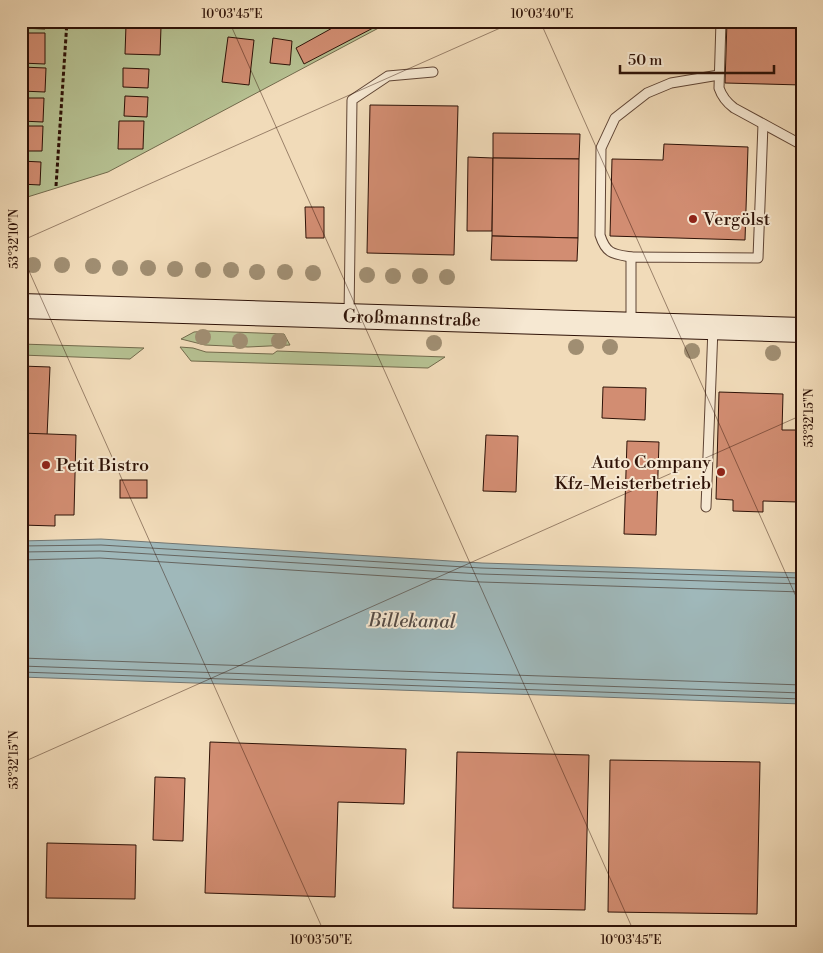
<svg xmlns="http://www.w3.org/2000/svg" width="823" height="953" viewBox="0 0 823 953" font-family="'Libre Bodoni',serif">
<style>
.green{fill:#b6c192;stroke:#726a4c}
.water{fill:#9fb8ba;stroke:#727672}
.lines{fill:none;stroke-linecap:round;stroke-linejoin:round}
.shore{stroke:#666560;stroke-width:1}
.building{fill:#d28d72;stroke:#2e1207}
.service-casing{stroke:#5f4434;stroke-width:11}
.secondary-casing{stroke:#2e1207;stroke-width:26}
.path{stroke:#2e1207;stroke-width:3;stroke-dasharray:4 2.5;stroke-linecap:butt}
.service{stroke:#f6e8d2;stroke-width:9}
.secondary{stroke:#f6e8d2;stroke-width:24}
.tree{fill:#a08e72}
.ticks{fill:none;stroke:#2e1207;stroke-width:1;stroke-opacity:0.45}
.poi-dot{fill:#8f2418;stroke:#f6e8d2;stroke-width:2}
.labels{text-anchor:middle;stroke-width:4;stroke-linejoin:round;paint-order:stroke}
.poi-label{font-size:18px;fill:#2e1207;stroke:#f6e8d2;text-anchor:start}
.street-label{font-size:18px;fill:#2e1207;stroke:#f6e8d2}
.water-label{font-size:19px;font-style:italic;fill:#564c46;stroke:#f6e8d2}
.neatline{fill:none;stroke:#2e1207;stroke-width:2}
.ticks-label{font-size:12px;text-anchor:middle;fill:#2e1207}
</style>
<rect width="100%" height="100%" fill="#f1dbb9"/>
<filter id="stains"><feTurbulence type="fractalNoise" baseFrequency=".004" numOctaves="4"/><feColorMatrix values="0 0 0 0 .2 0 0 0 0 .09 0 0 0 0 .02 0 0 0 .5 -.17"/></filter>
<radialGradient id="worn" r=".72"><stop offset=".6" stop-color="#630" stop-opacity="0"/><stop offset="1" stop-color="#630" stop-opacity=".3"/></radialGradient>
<g class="green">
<path d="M21 21H388V23L108 172 21 199Z"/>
<path d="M207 331 284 334 290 345 248 347 205 345 181 339 194 332Z"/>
<path d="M21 344 144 348 130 359 21 355Z"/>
<path d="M180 347 193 348 206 352 273 354 277 351 445 357 428 368 191 361Z"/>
</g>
<path class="water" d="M101 539 482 563 802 573V704L21 677V541Z"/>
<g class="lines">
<g class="shore">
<path d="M21 546 101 545 481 568 802 578"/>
<path d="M21 552 100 551 481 574 802 584"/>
<path d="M21 560 100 558 481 582 802 592"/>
<path d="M21 658 802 685"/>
<path d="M21 666 802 693"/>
<path d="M21 672 802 699"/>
</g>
</g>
<g class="building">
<path d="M21 21H45V29L21 28Z"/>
<path d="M345 21H372L375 27 304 64 296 48Z"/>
<path d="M727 21H802V85L725 83Z"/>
<path d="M126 25 161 27 160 55 125 54Z"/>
<path d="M21 33H45V64L21 63Z"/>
<path d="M228 37 254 40 249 85 222 82Z"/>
<path d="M273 38 292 41 290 65 270 63Z"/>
<path d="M21 67 46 68 45 92 21 91Z"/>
<path d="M123 68 149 69 148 88 123 87Z"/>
<path d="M125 96 148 97 147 117 124 116Z"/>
<path d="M21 98H44L43 122 21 121Z"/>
<path d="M370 105 458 106 454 255 367 253Z"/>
<path d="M119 121H144L143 149H118Z"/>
<path d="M21 126H43L42 151H21Z"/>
<path d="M493 133 580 134 579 159 493 158Z"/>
<path d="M664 144 748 147 745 240 610 236 612 159 663 160Z"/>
<path d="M468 157 493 158 492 231H467Z"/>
<path d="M493 158 579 159 578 238 492 236Z"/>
<path d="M21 161 41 162 40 185 21 184Z"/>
<path d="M305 207H324V238H306Z"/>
<path d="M492 236 578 238 577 261 491 260Z"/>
<path d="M21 366 50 367 47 437 21 436Z"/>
<path d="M603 387 646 388 645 420 602 418Z"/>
<path d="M719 392 783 394 782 430H800L798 502 763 501V512L733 511V500L716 499Z"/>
<path d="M801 395H802V449H800Z"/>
<path d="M21 433 76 435 74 515H55V526L21 525Z"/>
<path d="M486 435 518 436 516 492 483 491Z"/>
<path d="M627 441 659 442 656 535 624 534Z"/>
<path d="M800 449H802V509L798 508Z"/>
<rect x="120" y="480" width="27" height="18"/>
<path d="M798 508 802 509V551H796Z"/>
<path d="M210 742 406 749 404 804 338 802 335 897 205 893Z"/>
<path d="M21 749H27L26 897H21Z"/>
<path d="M457 752 589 755 585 910 453 908Z"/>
<path d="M610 760 760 762 757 914 608 912Z"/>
<path d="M155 777 185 778 183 841 153 840Z"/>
<path d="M47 843 136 845 135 899 46 898Z"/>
</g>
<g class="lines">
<g class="service-casing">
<g id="service">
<path d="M721 21 719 88C722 97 726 102 734 108L802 145"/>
<path d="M631 257C613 254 606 254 600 235L601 148 615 118 647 93 671 83 719 75"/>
<path d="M349 316 352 100 388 76 433 72"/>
<path d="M631 323V257L758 258 763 124"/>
<path d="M706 507 713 328"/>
</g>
</g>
<g class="secondary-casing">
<g id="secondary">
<path id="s1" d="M21 306 802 330"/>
</g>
</g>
<path class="path" d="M56 186 67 21"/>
<use href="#service" class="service"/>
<use href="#secondary" class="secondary"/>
</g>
<g class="tree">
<circle cx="33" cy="265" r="8"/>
<circle cx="62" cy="265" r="8"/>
<circle cx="93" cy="266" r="8"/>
<circle cx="120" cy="268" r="8"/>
<circle cx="148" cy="268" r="8"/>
<circle cx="175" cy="269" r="8"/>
<circle cx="203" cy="270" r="8"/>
<circle cx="231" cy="270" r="8"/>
<circle cx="257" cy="272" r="8"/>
<circle cx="285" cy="272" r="8"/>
<circle cx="313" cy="273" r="8"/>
<circle cx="367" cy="275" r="8"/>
<circle cx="393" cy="276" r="8"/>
<circle cx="420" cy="276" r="8"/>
<circle cx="447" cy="277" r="8"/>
<circle cx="203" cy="337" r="8"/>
<circle cx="240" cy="341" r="8"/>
<circle cx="279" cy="341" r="8"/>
<circle cx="434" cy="343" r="8"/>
<circle cx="576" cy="347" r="8"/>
<circle cx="610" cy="347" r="8"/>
<circle cx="692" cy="351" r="8"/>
<circle cx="773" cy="353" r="8"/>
</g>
<path class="ticks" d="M229 21 634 932M540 21 802 610M21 241 516 21M21 253 324 932M21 763 802 415"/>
<g class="poi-dot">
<circle cx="693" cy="219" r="5"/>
<circle cx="46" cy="465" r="5"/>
<circle cx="721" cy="472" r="5"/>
</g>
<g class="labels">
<g class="poi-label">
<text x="703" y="225">Vergölst</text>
<text x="711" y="468" text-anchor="end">Auto Company<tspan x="711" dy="21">Kfz-Meisterbetrieb</tspan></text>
<text x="56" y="471">Petit Bistro</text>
</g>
<g class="street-label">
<text dy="6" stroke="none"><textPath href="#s1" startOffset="391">Großmannstraße</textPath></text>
</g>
<g class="water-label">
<text transform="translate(412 620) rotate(1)" y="7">Billekanal</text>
</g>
</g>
<rect width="823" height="953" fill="none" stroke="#f1dbb9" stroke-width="55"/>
<path d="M620 65v8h154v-8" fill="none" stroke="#2e1207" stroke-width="2.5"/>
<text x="628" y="65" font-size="15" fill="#2e1207" stroke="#f6e8d2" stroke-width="4" paint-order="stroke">50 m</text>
<rect x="28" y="28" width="768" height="898" class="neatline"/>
<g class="ticks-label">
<text x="232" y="18">10°03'45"E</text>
<text x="542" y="18">10°03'40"E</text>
<text transform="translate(14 239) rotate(-90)" y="4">53°32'10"N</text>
<text transform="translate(809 418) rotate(-90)" y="4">53°32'15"N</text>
<text transform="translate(14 760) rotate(-90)" y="4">53°32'15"N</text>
<text x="321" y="944">10°03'50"E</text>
<text x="631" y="944">10°03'45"E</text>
</g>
<rect width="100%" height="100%" filter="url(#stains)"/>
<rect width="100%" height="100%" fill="url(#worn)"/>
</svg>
